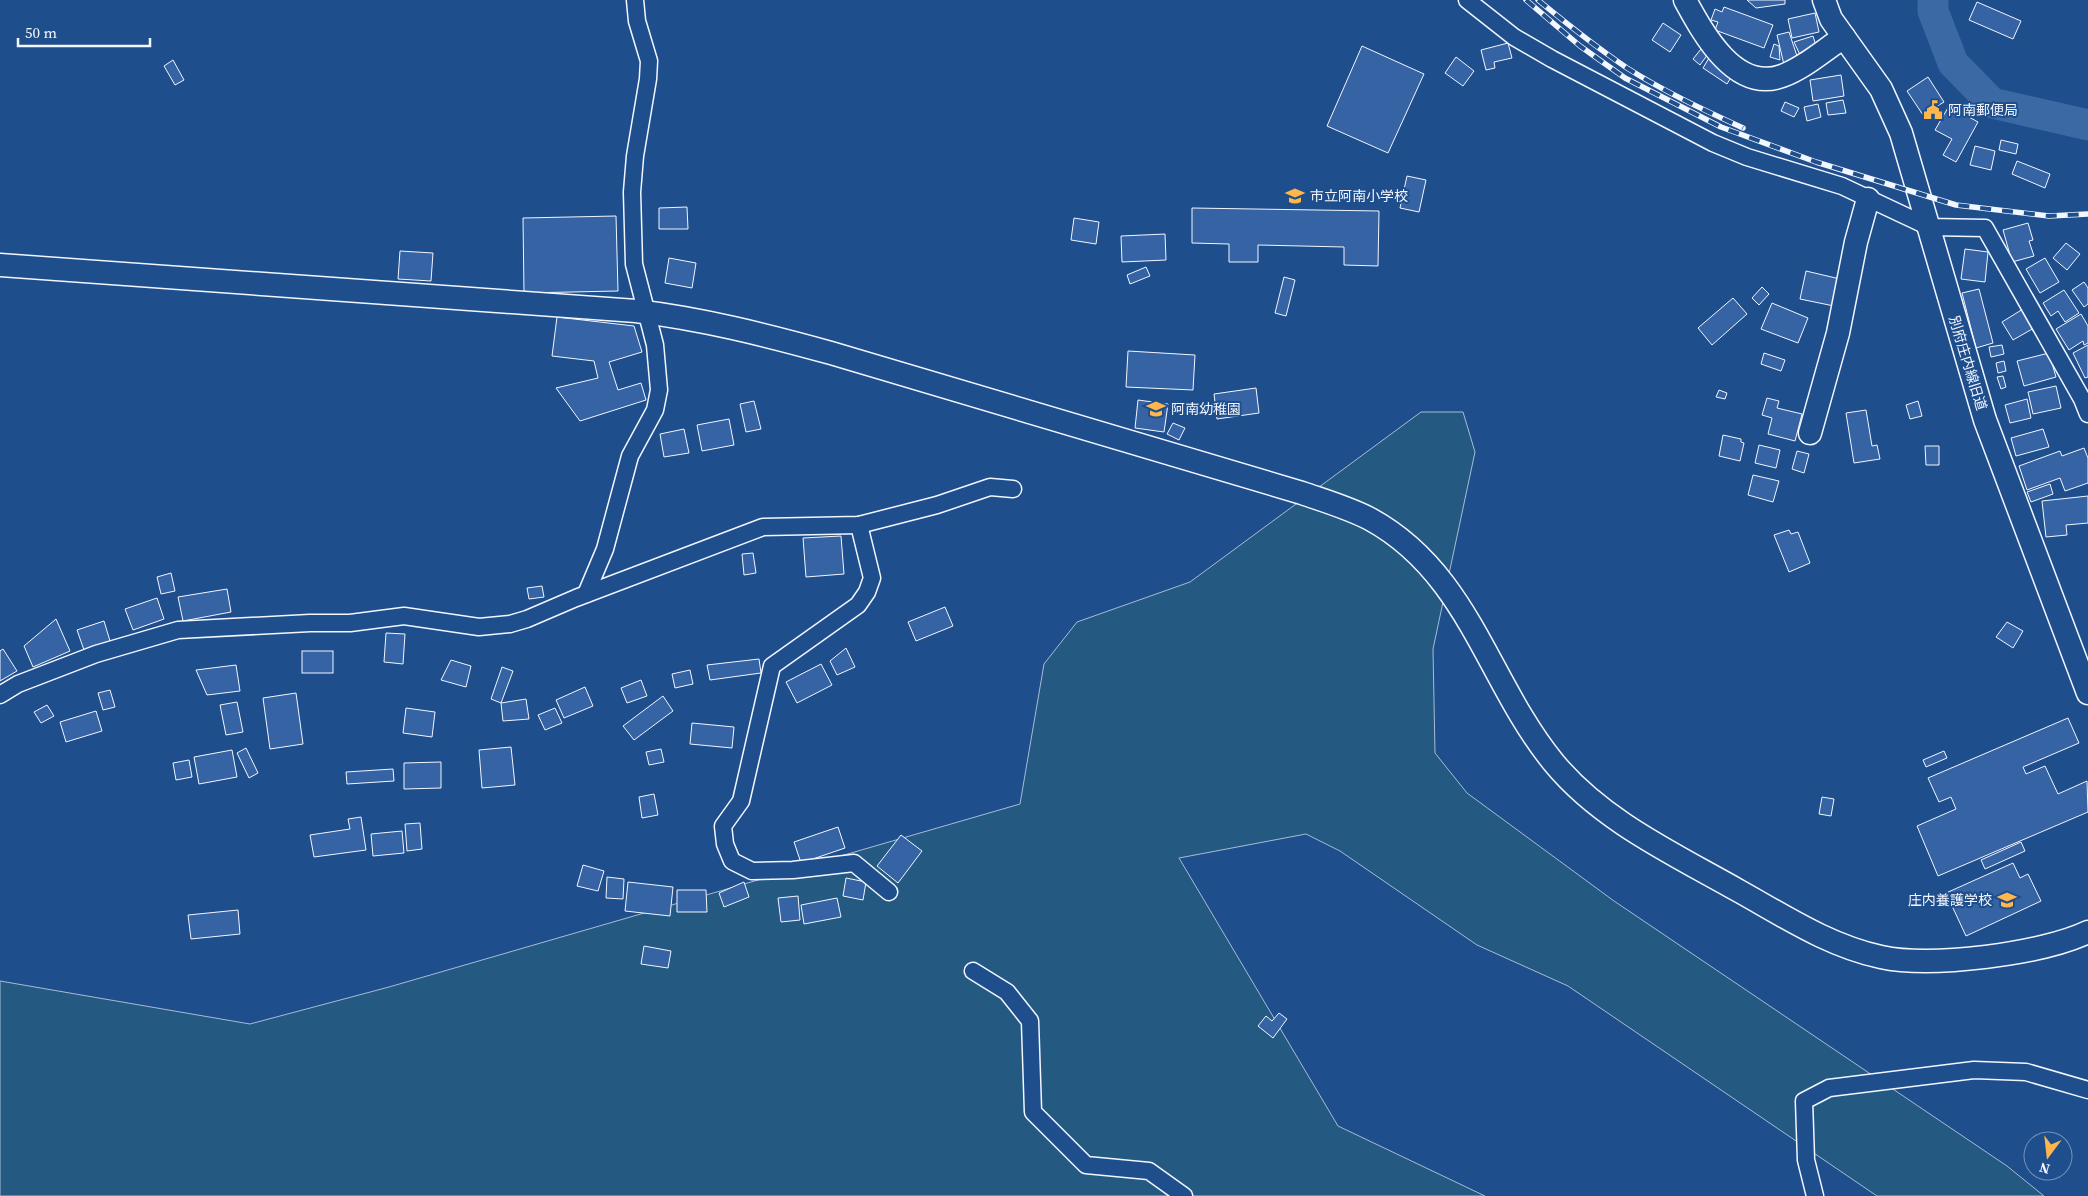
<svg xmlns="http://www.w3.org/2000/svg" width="2088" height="1196" viewBox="0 0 2088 1196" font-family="'Source Serif 4','Noto Sans JP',serif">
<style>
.green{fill:#245a82;stroke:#a8bbd7}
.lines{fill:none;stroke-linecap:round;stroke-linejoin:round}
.river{stroke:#3b69a3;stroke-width:31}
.building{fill:#3563a3;stroke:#f2f6ff}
.street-casing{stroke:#f2f6ff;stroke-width:19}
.secondary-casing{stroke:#f2f6ff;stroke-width:25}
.street{stroke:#1f4e8c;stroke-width:16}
.secondary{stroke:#1f4e8c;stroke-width:22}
.rail-casing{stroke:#f2f6ff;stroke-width:5.5}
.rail{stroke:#1f4e8c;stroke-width:4;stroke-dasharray:11;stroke-linecap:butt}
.labels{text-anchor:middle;stroke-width:4;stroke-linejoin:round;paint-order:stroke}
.poi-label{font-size:14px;fill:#f2f6ff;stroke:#1f4e8c;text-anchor:start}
.street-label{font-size:14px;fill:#f2f6ff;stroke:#1f4e8c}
</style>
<rect width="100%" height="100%" fill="#1f4e8c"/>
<path class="green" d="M1421 412H1463L1475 452 1433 649 1435 753 1467 793 1614 901 2007 1166 2044 1196H1877L1568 986 1477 945 1340 851 1306 834 1179 858 1338 1126 1485 1196H0V981L250 1024 389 987 1020 804 1044 664 1077 622 1190 582Z"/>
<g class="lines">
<path class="river" d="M1933 0V11L1953 63 1992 103 2088 125"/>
</g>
<g class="building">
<path d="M1747 0H1785V4L1756 8Z"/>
<path d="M1977 2 2021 21 2013 39 1969 20Z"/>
<path d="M1724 7 1773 25 1764 48 1715 30 1718 22 1711 20 1715 9 1722 12Z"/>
<path d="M1815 13 1819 32 1792 38 1788 19Z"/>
<path d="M1663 23 1681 35 1670 52 1652 40Z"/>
<path d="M1789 32 1799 62 1785 69 1777 35Z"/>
<path d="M1813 36 1817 49 1802 59 1794 42Z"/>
<path d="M1508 43 1512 58 1494 62 1495 68 1486 70 1481 50Z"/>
<path d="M1774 44 1779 46 1780 60 1770 57Z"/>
<path d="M1362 46 1424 74 1388 153 1327 126Z"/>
<path d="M1701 49 1708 54 1700 65 1693 59Z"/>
<path d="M1456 57 1474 71 1463 86 1445 73Z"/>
<path d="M1709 58 1733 74 1727 84 1703 68Z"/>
<path d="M173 60 184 80 175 85 164 66Z"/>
<path d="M1841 75 1844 96 1813 101 1810 80Z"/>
<path d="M1928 77 1944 102 1923 115 1907 91Z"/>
<path d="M1843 100 1846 113 1828 115 1826 103Z"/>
<path d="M1785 102 1799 108 1794 117 1781 111Z"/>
<path d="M1818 104 1821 117 1807 121 1804 107Z"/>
<path d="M1949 106 1978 122 1956 162 1943 155 1952 139 1935 130Z"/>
<path d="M2001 140 2018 144 2016 154 1999 150Z"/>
<path d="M1975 146 1995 151 1991 170 1970 165Z"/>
<path d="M2017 161 2050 174 2045 188 2012 174Z"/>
<path d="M1407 176 1426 180 1419 212 1400 208Z"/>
<path d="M687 207 688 229H659V208Z"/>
<path d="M1192 208 1379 211 1378 266 1344 265V247L1258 245V262H1229V244L1192 243Z"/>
<path d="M616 216 618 291 524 293 523 218Z"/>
<path d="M1074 218 1099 222 1096 244 1071 240Z"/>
<path d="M2028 223 2033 240 2029 241 2034 256 2012 262 2003 230Z"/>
<path d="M1165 234 1166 260 1122 262 1121 236Z"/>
<path d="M2066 243 2080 254 2067 270 2053 258Z"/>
<path d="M1965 249 1988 252 1985 282 1961 279Z"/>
<path d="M400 251 433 253 431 281 398 279Z"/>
<path d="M669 258 696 263 692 288 665 283Z"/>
<path d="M2045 258 2059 282 2040 293 2026 269Z"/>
<path d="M1146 267 1150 276 1130 284 1127 275Z"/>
<path d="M1806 271 1840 279 1834 306 1800 299Z"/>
<path d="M1284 277 1295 280 1286 316 1275 313Z"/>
<path d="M2084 282 2088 288V304L2084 307 2072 290Z"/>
<path d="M1762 287 1769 294 1759 305 1752 298Z"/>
<path d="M1979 289 1993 343 1976 348 1962 293Z"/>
<path d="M2064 290 2079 313 2065 322 2058 311 2051 316 2043 303Z"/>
<path d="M1733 298 1747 314 1712 345 1698 328Z"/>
<path d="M1772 303 1808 318 1798 343 1761 329Z"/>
<path d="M2023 309 2034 328 2013 340 2002 322Z"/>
<path d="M2081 314 2088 326V343L2084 345 2083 341 2069 350 2056 329Z"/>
<path d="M557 317 634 326 642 352 609 362 618 390 641 383 646 400 580 421 556 388 598 378 594 361 552 356Z"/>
<path d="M2002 345 2004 354 1991 357 1989 347Z"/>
<path d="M2088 345V377L2085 378 2073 353Z"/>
<path d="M1128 351 1195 355 1193 390 1126 387Z"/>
<path d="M1764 353 1785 360 1781 371 1761 364Z"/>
<path d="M2049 353 2056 377 2024 386 2017 361Z"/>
<path d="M2004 361 2006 371 1998 373 1996 363Z"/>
<path d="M2003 376 2006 387 2001 389 1997 377Z"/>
<path d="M2056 386 2061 408 2033 414 2028 392Z"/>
<path d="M1256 388 1259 413 1217 419 1214 394Z"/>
<path d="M1719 390 1727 393 1725 399 1716 397Z"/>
<path d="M1767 398 1779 401 1777 408 1802 414 1795 441 1768 434 1772 418 1762 415Z"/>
<path d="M2027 399 2031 418 2010 423 2005 405Z"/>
<path d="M1138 400 1168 404 1164 432 1135 428Z"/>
<path d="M754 401 761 429 746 432 740 404Z"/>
<path d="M1918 401 1922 416 1910 419 1906 405Z"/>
<path d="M1866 410 1872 446 1877 445 1880 459 1854 463 1846 413Z"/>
<path d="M729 419 734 445 702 451 697 425Z"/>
<path d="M1173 423 1185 428 1179 440 1167 434Z"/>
<path d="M684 429 689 453 664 457 660 434Z"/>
<path d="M2043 429 2049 447 2016 456 2011 438Z"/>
<path d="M1723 435 1741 439V442L1744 443 1740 461 1719 456Z"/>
<path d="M1759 445 1780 450 1776 468 1755 463Z"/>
<path d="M1925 446H1939V465H1926Z"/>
<path d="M2084 448 2088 458V483L2065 491 2060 478 2027 490 2019 466 2060 451 2062 456Z"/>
<path d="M1797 451 1809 454 1804 473 1792 469Z"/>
<path d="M1753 475 1779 481 1773 502 1748 495Z"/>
<path d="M2050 484 2053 494 2031 502 2027 492Z"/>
<path d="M2088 496V523L2066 525 2067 535 2046 537 2042 501Z"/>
<path d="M1789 530 1791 534 1798 532 1810 563 1789 572 1774 535Z"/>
<path d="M841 536 844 574 806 577 803 538Z"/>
<path d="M753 553 756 573 744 575 742 554Z"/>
<path d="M171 573 175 591 161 594 157 577Z"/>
<path d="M542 586 544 597 529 599 527 588Z"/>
<path d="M227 589 231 612 183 621 178 597Z"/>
<path d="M157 598 164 619 133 630 125 609Z"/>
<path d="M945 607 953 626 916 641 908 622Z"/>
<path d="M56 619 70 651 33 667 24 646Z"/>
<path d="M104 621 110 641 84 650 77 630Z"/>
<path d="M2007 622 2023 631 2013 648 1996 637Z"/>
<path d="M386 633 405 634 403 664 384 662Z"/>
<path d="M846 648 855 667 837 675 830 661Z"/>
<path d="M3 649 17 671 0 681V651Z"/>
<rect x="302" y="651" width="31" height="22"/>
<path d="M759 659 761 673 710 680 707 665Z"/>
<path d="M451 660 471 666 466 687 441 680Z"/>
<path d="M821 664 832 685 797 703 786 682Z"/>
<path d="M236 665 240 691 207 695 196 670Z"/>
<path d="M502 667 513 671 501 703 491 699Z"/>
<path d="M690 670 693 684 675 688 672 674Z"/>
<path d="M641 680 647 696 627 703 621 688Z"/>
<path d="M585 687 593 706 564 718 556 700Z"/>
<path d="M110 690 115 707 103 710 98 693Z"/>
<path d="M296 693 303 744 270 749 263 698Z"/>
<path d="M663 696 673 711 634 740 623 726Z"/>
<path d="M526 699 529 719 503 721 501 703Z"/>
<path d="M237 702 243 732 226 735 220 705Z"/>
<path d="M47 705 54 716 41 723 34 712Z"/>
<path d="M406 708 435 712 432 737 403 733Z"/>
<path d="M555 708 562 723 545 730 538 715Z"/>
<path d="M96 711 102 731 66 742 60 722Z"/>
<path d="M2068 718 2079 743 2023 767 2026 774 2045 766 2058 794 2087 781 2088 812 1938 876 1917 826 1956 809 1951 797 1939 802 1928 778Z"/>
<path d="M692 723 734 727 732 748 690 744Z"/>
<path d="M511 747 515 785 482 788 479 750Z"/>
<path d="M246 748 258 773 249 778 237 753Z"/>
<path d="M661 749 664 762 649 765 646 752Z"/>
<path d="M232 750 237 777 199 784 194 757Z"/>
<path d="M1944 751 1947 758 1926 767 1923 760Z"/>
<path d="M189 760 192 777 176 780 173 763Z"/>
<path d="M441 762V788L404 789V763Z"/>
<path d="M393 769 394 781 347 784 346 772Z"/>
<path d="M654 794 658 815 642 818 639 797Z"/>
<path d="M1822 797 1834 799 1831 816 1819 814Z"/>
<path d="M361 817 366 850 314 857 310 835 350 829 348 819Z"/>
<path d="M420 823 422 849 407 851 405 824Z"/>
<path d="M838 827 845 848 801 863 794 842Z"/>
<path d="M402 831 404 853 373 856 371 834Z"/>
<path d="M901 835 922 851 898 883 877 866Z"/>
<path d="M2021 842 2025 851 1985 869 1981 860Z"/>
<path d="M2013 863 2020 878 2028 874 2041 901 1966 936 1946 893Z"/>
<path d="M583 865 604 871 598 891 577 886Z"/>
<path d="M607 877 624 879 623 899 606 898Z"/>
<path d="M846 878 866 882 863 900 843 896Z"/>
<path d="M628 882 673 887 670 916 625 911Z"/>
<path d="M744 882 749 897 724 907 719 893Z"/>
<path d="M677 890H706L707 912H677Z"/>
<path d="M798 896 800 920 781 922 778 898Z"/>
<path d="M837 898 841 917 804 924 801 905Z"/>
<path d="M238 910 240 934 191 939 188 915Z"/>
<path d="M644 946 671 951 668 968 641 964Z"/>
<path d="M1279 1013 1287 1019 1273 1038 1258 1026 1266 1016 1272 1021Z"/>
</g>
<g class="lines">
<g class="street-casing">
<g id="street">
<path d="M1467 0 1514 37 1552 59 1713 143 1747 157 1842 186 1929 227 1985 228 2082 399 2088 414"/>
<path d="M859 525 872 578 867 592 858 605 772 666 741 801 723 826 725 844 732 861 752 871 793 870 854 863 889 892"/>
<path d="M586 594 605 549 630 456 655 410 659 390 655 345 634 264 632 192 635 156 648 79 649 61 637 21 635 0"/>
<path d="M0 695 18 684 96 654 178 630 310 623H350L404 616 479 627 510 624 527 619 576 598 763 527 859 525 937 505 990 487 1013 489"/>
<path d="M973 971 1007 992 1030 1021 1033 1112 1086 1165 1149 1171 1184 1196"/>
<path d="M1815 1196 1806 1160 1804 1101 1829 1088 1974 1070 2026 1072 2088 1090"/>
</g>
</g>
<g class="secondary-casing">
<g id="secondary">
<path d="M1685 0C1703 33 1735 93 1782 76 1804 68 1824 50 1844 37"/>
<path d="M1824 0 1831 19 1881 89 1901 133 1985 420 2088 693"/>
<path d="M0 265 636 311C703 319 766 335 831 353L1302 493C1325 501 1349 508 1370 519 1469 573 1488 683 1554 763 1602 821 1674 854 1739 891 1784 916 1829 946 1881 957 1931 968 2042 954 2088 932"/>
<path d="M1810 433 1838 333 1856 242 1868 199"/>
</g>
</g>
<use href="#street" class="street"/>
<use href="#secondary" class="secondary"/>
<g class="rail-casing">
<g id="rail">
<path d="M1526 0 1580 46 1625 78 1721 127 1816 162 1956 205 2049 216 2088 214"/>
<path d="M1538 0C1567 24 1596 47 1627 68 1663 91 1704 110 1743 128"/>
</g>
</g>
<use href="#rail" class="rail"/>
</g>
<defs>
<g id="civic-bare" transform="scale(1.5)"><path d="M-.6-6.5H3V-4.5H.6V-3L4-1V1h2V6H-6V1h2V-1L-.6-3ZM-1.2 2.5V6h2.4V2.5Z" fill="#ffb74d" stroke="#1f4e8c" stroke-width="2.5" paint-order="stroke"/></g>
<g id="school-bare" transform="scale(1.5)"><path d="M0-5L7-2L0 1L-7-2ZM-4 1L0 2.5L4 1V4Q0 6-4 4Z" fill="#ffb74d" stroke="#1f4e8c" stroke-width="2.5" paint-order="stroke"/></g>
</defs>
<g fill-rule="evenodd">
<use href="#civic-bare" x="1933" y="110"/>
<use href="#school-bare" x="1295" y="196"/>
<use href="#school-bare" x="1156" y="409"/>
<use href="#school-bare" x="2007" y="900"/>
</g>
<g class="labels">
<g class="poi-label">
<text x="1948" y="115">阿南郵便局</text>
<text x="1310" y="201">市立阿南小学校</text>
<text x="1171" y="414">阿南幼稚園</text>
<text x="1992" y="905" text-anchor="end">庄内養護学校</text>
</g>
<g class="street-label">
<text transform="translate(1968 363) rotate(73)" y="5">別府庄内線旧道</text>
</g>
</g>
<g transform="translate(2048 1156) rotate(195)"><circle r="24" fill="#1f4e8c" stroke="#7391ba"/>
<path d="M0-4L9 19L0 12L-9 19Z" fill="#ffb74d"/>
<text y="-8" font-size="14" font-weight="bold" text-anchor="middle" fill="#f2f6ff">N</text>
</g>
<path d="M18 38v8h132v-8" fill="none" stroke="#f2f6ff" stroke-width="2.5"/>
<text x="25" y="38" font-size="15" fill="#f2f6ff" stroke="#1f4e8c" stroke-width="4" paint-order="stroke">50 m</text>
</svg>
